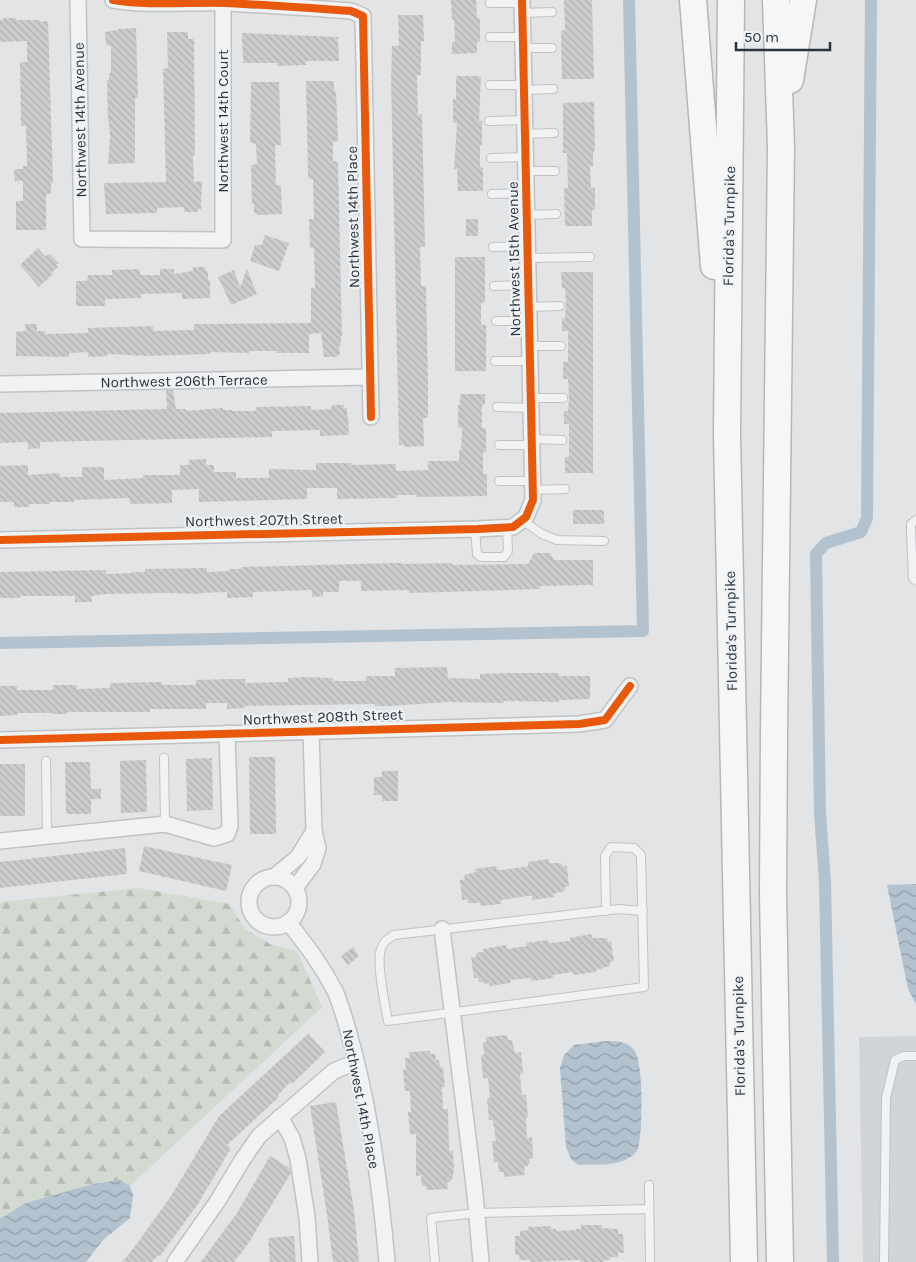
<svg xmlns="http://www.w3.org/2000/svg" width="916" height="1262" viewBox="0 0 916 1262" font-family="Karla,sans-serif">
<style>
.built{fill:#d1d4d9}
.forest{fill:url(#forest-firs)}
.water{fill:url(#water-waves)}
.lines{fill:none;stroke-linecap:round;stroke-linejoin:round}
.canal{stroke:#b2c2cf;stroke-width:12}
.building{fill:url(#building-back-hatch)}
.lane-casing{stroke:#c0c2c4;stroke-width:10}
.street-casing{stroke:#c0c2c4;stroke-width:18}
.highway-casing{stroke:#b4b7ba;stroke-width:29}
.lane{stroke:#f1f2f4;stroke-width:8}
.street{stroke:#f1f2f4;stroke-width:15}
.highway{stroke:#f6f6f6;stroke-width:26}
.cycleway-casing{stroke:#f0f3f6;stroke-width:11}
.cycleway{stroke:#e8590c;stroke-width:8}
.labels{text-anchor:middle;stroke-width:4;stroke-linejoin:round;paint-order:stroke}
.street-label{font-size:15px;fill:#2a333e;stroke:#f0f3f6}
</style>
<defs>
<pattern id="forest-firs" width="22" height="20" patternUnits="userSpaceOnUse" patternTransform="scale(1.25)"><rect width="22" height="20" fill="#d3dad2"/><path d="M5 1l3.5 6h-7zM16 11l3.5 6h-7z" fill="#b5bcb5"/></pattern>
<pattern id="water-waves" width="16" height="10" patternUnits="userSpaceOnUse" patternTransform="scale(1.25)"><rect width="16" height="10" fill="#b2c2cf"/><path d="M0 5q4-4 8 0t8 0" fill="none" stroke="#919ea9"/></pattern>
<pattern id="building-back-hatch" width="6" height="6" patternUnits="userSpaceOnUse" patternTransform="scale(1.25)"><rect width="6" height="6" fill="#caccce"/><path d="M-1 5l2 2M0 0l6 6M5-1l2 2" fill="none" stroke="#aeb0b2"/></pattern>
</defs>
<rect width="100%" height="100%" fill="#e2e4e6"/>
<path class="built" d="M916 1036V1262H863L859 1037Z"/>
<path class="forest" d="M138 888 229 904 245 929 270 944 297 951 322 1007 130 1186 120 1180 26 1203 0 1219V902Z"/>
<g class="water">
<path d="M916 884V1004L908 989 887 885Z"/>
<path d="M606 1041C616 1041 627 1041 634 1050 644 1061 643 1135 638 1149 636 1152 633 1156 630 1157 616 1167 594 1164 578 1165L571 1159 566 1147 560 1068 564 1055 574 1045Z"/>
<path d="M120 1180 130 1186 133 1195 130 1218 103 1240 86 1262H0V1219L26 1203 93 1184Z"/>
</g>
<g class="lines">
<g class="canal">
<path d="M0 643 643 631 629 0"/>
<path d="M833 1262 825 882 820 813 816 554 826 543 861 532 867 518 871 0"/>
</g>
</g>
<g class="building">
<path d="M451 0H476L477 18H480V42H477V53L452 54V42H455L454 19 452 20Z"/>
<path d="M564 0H592L594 79H562L561 31 565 30Z"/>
<path d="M398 15H423L424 41H421V75H417L418 115 422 114 425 247H420L421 286H426L428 384V418H423L424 446 404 447V445H399L391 80 392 46H399Z"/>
<path d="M3 18H16V20H40V22L48 21 53 183H51V193L46 195V230H16V201H23V181H15L14 169H23V166H27L26 126H21L20 62H27V41L0 42V20H3Z"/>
<path d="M136 28 138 98H135V163L108 164 110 138 109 122H108L107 80H109V73H111V46L106 45 105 32 118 30V29Z"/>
<path d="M167 32H188V39H194L195 155H193L194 182 202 181 201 209H198V212H184V207L157 208V213L106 214 104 183 166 182 163 69 168 68Z"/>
<path d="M242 33 338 37 339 61H306V65L277 66V63H243Z"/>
<path d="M456 76H481L479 121H482V145H480V167L483 168V191H458L457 169H454L457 123H453V99H456Z"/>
<path d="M306 81H334V91H336L338 141 333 142V161L338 162 342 336H341V346H339L340 355H337L338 357H324L321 333 309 334V353H277V351H249V353L210 352V354L146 356 107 354V356L88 357V352L69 353V357L16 356V332L26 331 25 324H37V331H45V334L88 333V328L153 326V331L194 330V324L311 323V288H315L314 248H310L309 219H314L313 179H308V175Z"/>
<path d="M251 82H279L281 145H275L276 185H281L282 214 257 215V213H254V204H252L251 165 257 164 256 144 250 142Z"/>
<path d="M594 102 595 151 593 152V166H590L591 188H595V210H592V226H565L564 188H568L567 153H563V103Z"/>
<rect x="466" y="219" width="12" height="17"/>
<path d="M265 235 289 243 279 271 250 261 255 245H262Z"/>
<path d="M38 248 45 256 50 254 59 263 56 265 58 267 51 273 53 274 39 287 20 265Z"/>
<path d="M455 257H485V302L481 303V325H486V371H455Z"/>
<path d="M193 267H205L206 271H208V281L210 280V298L182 299V293L141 294V298L105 299V306H76V281H87L88 275H112V270L140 269V275H160V269H174V274L193 271Z"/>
<path d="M247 269 257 294 231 305 218 277 234 270 240 287Z"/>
<path d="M561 272H593V473H565V457H569V424H564V411H568L569 398 568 379H563V362H568V331H562V318L565 319 566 306 565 288H562Z"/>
<path d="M166 390H173L176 409H186V411L223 408V410H232V411H254L256 410V407L311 406V410L331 409 332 405H344V408H347V416H348L349 435 320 436V430L272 431V437L40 442V448L28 449V442L0 443V413L167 409Z"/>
<path d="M460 394H485V405H482V428H486V452H483V474H487V496L416 497V495H397V498L337 499V488H307V499L199 502V489L172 490V503L130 504 129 498 74 500V502H50V504H29V507H14V502H0V466L28 465V475L60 473V477H82V467H104V480L143 478V475H180V465H189V460L206 459V465H214V472H236V478H269V469L316 470V463H351V465L396 464V471L428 470V461H459V450H461L462 428H458V405H460Z"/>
<rect x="573" y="510" width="31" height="14"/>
<path d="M534 553H550L554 560H593V585L540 586V589L409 593V590L361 591V581H339V592H323V596L312 597V590L253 592V597L227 598V592L201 593V594L166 593 106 594 91 596 92 602H75V596H20V598H0V572L106 570V574L132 573V572H145V569L207 568V572L229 571V569H241V567L394 563H402V564L452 563V565L528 564Z"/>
<path d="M447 667 448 678 480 679V674L509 673H559V676H590V699L559 700V702L504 701V703L448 702 390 706H375V704L245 706V708L227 709V703H206V709H150V712H67V714H53V713H17V715L0 716V686H17V690H53V685H77V689L110 688V683L162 682V685H196V680L227 679H245V683L288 682V678L304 677 333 678V681H366V676H395V668Z"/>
<path d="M249 757H275L276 834H250Z"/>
<path d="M212 758 213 810 187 811 186 759Z"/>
<path d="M146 760 147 812 121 813 120 761Z"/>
<path d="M65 762H90L91 789H101V799H91V814H66Z"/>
<rect x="0" y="764" width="25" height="52"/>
<path d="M382 771H398V801H382V795H374V777H382Z"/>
<path d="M144 846 232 865 226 891 139 871Z"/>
<path d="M125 848 127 874 0 888V862Z"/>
<path d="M549 859V863H561L562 866H567L569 886 565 887V891L553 894 554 897 532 900V896H527L501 900V904L480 906V903H468L467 899 462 900 460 880 465 879 464 875 476 872 475 869 496 866 497 869 502 870 523 867 528 866V862Z"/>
<path d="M591 934 592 938H607L608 942 611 941 614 961 610 962V966L596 970V972L573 975V972L553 975V978L531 981V978L510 980V983L490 986 489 983 484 984 483 982H479L478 978H474L471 957H476V953L483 952V949L506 945 507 949 527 946 526 943 548 940 549 943 570 941V938Z"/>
<path d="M353 947 359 956 348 965 341 956Z"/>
<path d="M308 1034 325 1052 292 1084 290 1082 278 1095 279 1097 227 1145 231 1148 198 1204 160 1256 158 1255 152 1262H122L130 1253 171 1196 219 1116Z"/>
<path d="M507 1035 508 1040H512L515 1053 521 1052 523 1074H520L522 1095H526L528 1117H526L527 1138 532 1137 533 1158 529 1159 530 1164H528V1166L524 1167 525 1175 504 1177V1172H499L498 1162H494L492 1141H496L493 1120H489L487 1098H490L488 1078H483L481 1055H484L483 1042H486V1037Z"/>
<path d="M430 1051V1054H435L436 1060H439L440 1067H443L445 1087H442L443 1109H448L449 1151H453L454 1173H453V1178L451 1179V1182H447L448 1189 427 1190 426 1186H422L421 1175 416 1176V1134H410L408 1112H411L410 1091H405L403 1070 406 1069 405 1058H410L409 1052Z"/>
<path d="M336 1102 354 1210 359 1262H333L327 1215 310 1106Z"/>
<path d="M270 1156 290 1168 291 1173 248 1244 234 1262H201L237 1213Z"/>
<path d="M581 1225H602V1228L618 1229V1234H623L624 1253H618V1257H610V1260H604V1262H580V1260L530 1262V1260H519V1255H515V1236H520V1231L528 1230V1227L551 1226V1229H556V1231L576 1230V1229H581Z"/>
<path d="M294 1236 296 1262H270L268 1238Z"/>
</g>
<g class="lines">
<g class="lane-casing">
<g id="lane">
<path d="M490 3H522"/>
<path d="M523 13 552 12"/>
<path d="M490 37H523"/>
<path d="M524 48H552"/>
<path d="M490 85H524"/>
<path d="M524 90 553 89"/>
<path d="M489 121 525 120"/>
<path d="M525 134 554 133"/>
<path d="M491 158 526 157"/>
<path d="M526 171H555"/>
<path d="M492 194 527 193"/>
<path d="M527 215 556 214"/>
<path d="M493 247 528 246"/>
<path d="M528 258 590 257"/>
<path d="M494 286 529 285"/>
<path d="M529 307 560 306"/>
<path d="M496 321H529"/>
<path d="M530 346H561"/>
<path d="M495 361H530"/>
<path d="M531 398H563"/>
<path d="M497 407 531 408"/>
<path d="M532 439 562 440"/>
<path d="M499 445H532"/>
<path d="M499 481H533"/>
<path d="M533 490 565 489"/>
<path d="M522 520 542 534 557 540 604 541"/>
<path d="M916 520 911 524V531L913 578 916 581"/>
<path d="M475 529 477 554 481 557H504L508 551 507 527"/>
<path d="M164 758 165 824"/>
<path d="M46 761 47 836"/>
<path d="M606 911 605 856 611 847 634 848 641 855 644 987 388 1021C385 1005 376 962 381 949 383 942 388 939 394 935L619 909 643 911"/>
<path d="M649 1185 650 1262"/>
<path d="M435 1262 431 1218 477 1213 649 1209"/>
<path d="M884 1262 886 1098 895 1060 904 1056H916"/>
</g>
</g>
<g class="street-casing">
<g id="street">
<path d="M78 0 82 239 223 240V3"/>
<path d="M113 0C150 6 187 2 224 3 266 5 309 8 351 11L363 16 371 417"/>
<path d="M0 384 369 377"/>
<path d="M0 540 478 529 513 527 526 517 533 500 522 0"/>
<path d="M0 740 579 724 605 720 630 686"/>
<path d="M0 841 165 824 214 838 227 834 230 826 227 733"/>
<path d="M274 877 298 857 314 831"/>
<circle cx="274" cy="902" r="25"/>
<path d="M295 888 313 864 318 848 314 831 311 731"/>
<path d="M288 922C307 946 321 964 335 991 344 1012 349 1034 355 1056 372 1123 381 1193 387 1262"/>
<path d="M442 929 475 1194 481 1262"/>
<path d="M280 1117 292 1138 298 1159 307 1217 310 1262"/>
<path d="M175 1262 217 1202 243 1159 259 1136 334 1071 356 1062"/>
</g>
</g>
<g class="highway-casing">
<g id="highway">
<path d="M693 0 714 266"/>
<path d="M731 0 727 435 744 1262"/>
<path d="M776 0 781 147 774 732 773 894 780 1262"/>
<path d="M790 80 803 0"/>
</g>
</g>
<use href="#lane" class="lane"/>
<use href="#street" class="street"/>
<use href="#highway" class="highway"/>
<g class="cycleway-casing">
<g id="cycleway">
<path d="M113 0C150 6 187 2 224 3 266 5 309 8 351 11L363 16 371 417"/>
<path d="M0 540 478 529 513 527 526 517 533 500 522 0"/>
<path d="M0 740 579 724 605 720 630 686"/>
</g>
</g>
<use href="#cycleway" class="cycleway"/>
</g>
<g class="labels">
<g class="street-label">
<text transform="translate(80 120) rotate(-91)" y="5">Northwest 14th Avenue</text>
<text transform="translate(223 121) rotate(-90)" y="5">Northwest 14th Court</text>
<text transform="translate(353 217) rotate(-91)" y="5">Northwest 14th Place</text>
<text transform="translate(729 226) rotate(-89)" y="5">Florida's Turnpike</text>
<text transform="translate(514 259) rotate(-91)" y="5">Northwest 15th Avenue</text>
<text transform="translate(184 381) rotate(-1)" y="5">Northwest 206th Terrace</text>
<text transform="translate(264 520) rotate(-1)" y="5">Northwest 207th Street</text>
<text transform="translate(731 631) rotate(-91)" y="5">Florida's Turnpike</text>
<text transform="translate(323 717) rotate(-2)" y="5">Northwest 208th Street</text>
<text transform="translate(739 1036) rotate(-91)" y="5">Florida's Turnpike</text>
<text transform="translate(361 1099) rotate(79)" y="5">Northwest 14th Place</text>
</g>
</g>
<path d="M736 42v8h94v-8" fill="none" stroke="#2a333e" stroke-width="2.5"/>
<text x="744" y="42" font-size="15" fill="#2a333e" stroke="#f0f3f6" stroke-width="4" paint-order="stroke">50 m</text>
</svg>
